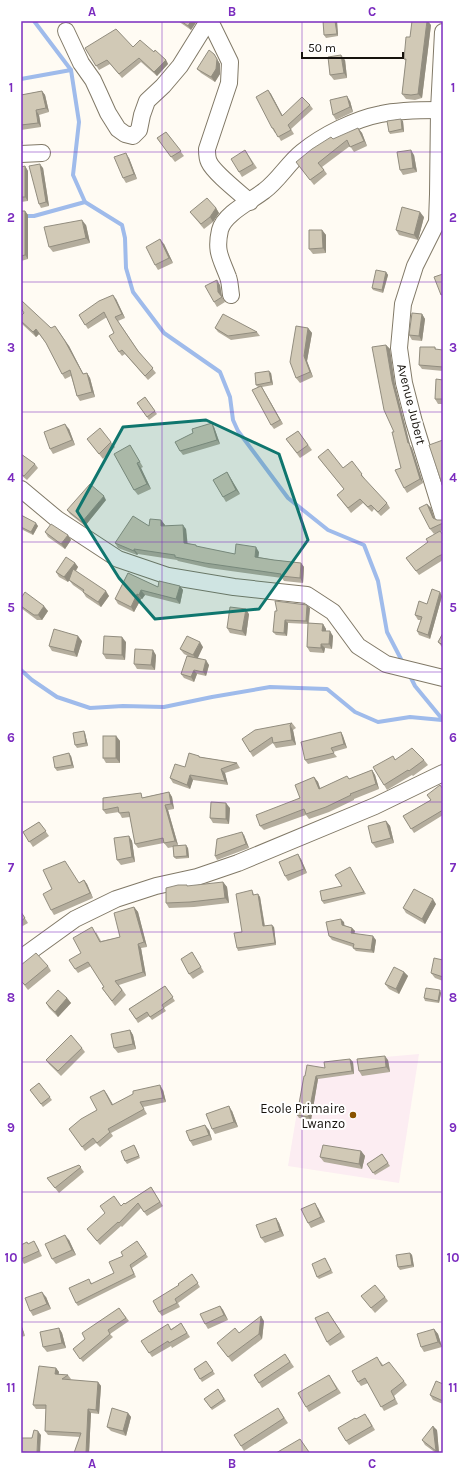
<svg xmlns="http://www.w3.org/2000/svg" width="464" height="1474" viewBox="0 0 464 1474" font-family="Karla,sans-serif">
<style>
.education{fill:#fcedf2}
.lines{fill:none;stroke-linecap:round;stroke-linejoin:round}
.stream{stroke:#9fbbeb;stroke-width:4}
.street-casing{stroke:#817967;stroke-width:18}
.street{stroke:#fff;stroke-width:16}
.wall{fill:#b4ad9d}
.shaded-wall{fill:#928d7f}
.building{fill:#d1c9b6;stroke:#928d7f}
.marked{fill:#0f766e;fill-opacity:0.2;stroke:#0f766e;stroke-width:3;stroke-linejoin:round}
.grid{fill:none;stroke:#7b2cbf;stroke-width:1;stroke-opacity:0.55}
.poi-dot{fill:#885300;stroke:#fff;stroke-width:1.5}
.labels{text-anchor:middle;stroke-width:4;stroke-linejoin:round;paint-order:stroke}
.street-label{font-size:13px;fill:#17130d;stroke:#fff}
.poi-label{font-size:13px;fill:#17130d;stroke:#fff;text-anchor:end}
.neatline{fill:none;stroke:#7b2cbf;stroke-width:1.5}
.grid-label{font-size:13px;text-anchor:middle;font-weight:bold;fill:#7b2cbf}
</style>
<rect width="100%" height="100%" fill="#fffbf3"/>
<path class="education" d="M419 1054 399 1183 288 1166 305 1064Z"/>
<g class="lines">
<g class="stream">
<path d="M34 21 71 70 79 122 73 175 85 202 122 225 125 238 126 268 133 292 164 333 220 372 230 397 233 420 238 431 288 498 328 530 364 545 378 581 387 632 403 663"/>
<path d="M21 79 71 70"/>
<path d="M21 216H34L85 202"/>
<path d="M21 670 32 680 57 697 90 708 123 706 164 707 212 697 270 687 327 689 355 712 378 722 410 717 442 720"/>
<path d="M409 674 415 686 443 720"/>
</g>
<g class="street-casing">
<g id="street">
<path d="M210 21 230 62 229 83 207 149C207 153 207 158 209 162 214 173 240 193 250 202"/>
<path d="M66 31 81 63 93 80 99 93 108 113 118 129 125 134 133 136 139 130 142 115 147 101 163 86 180 66 208 21"/>
<path d="M443 32 439 110 438 194 437 222 415 266 403 304 399 348 404 383 414 422 443 516"/>
<path d="M21 154 42 153"/>
<path d="M231 295C230 289 230 282 228 277 221 258 215 252 220 230 224 214 251 201 264 191 279 180 288 163 302 152 323 135 355 119 381 114 399 110 420 110 439 110"/>
<path d="M21 489 57 519 118 559 168 576 234 587 307 595 333 612 358 646 386 664 443 678"/>
<path d="M21 958 75 919 116 899 156 886 197 877 238 863 375 806 443 773"/>
</g>
</g>
<use href="#street" class="street"/>
</g>
<g class="wall">
<path d="M178 21H197L191 30Z"/>
<path d="M337 21 338 36 326 38 324 35Z"/>
<path d="M431 25 422 98 415 100 406 99 402 94 406 61 404 59 410 37Z"/>
<path d="M133 47 154 52 166 60 168 64 157 76 141 62 122 78 110 64 99 70 85 48Z"/>
<path d="M214 54 220 64V74L215 82 201 73 197 69Z"/>
<path d="M345 60 347 78 334 80 330 75Z"/>
<path d="M268 90 271 94 282 115 310 105 313 109 291 129 294 134 281 141 276 132 275 133 272 128Z"/>
<path d="M42 91 45 95 49 112 39 115 41 127 21 130V95Z"/>
<path d="M350 101 353 112 336 120 333 115Z"/>
<path d="M403 121 404 132 390 134 389 132Z"/>
<path d="M358 128 362 133 367 146 354 152 350 146 322 167 327 174 314 185 296 162Z"/>
<path d="M166 132 184 156 175 162 157 138Z"/>
<path d="M245 150 257 168 242 177 239 172Z"/>
<path d="M414 155 417 172 403 175 400 170Z"/>
<path d="M129 158 137 179 126 183 123 178Z"/>
<path d="M25 166 28 171V201L21 202V167Z"/>
<path d="M43 168 49 206 41 208 39 204Z"/>
<path d="M216 208 219 213 213 222 204 229 190 212Z"/>
<path d="M25 211 28 215V259L21 261V213Z"/>
<path d="M424 217 418 240 399 235 396 230Z"/>
<path d="M86 225 90 243 53 252 49 247Z"/>
<path d="M322 230 326 235V253L313 254 309 249Z"/>
<path d="M164 244 173 263 158 270 155 265Z"/>
<path d="M386 272 388 275 383 293 373 290 372 288Z"/>
<path d="M220 285 222 297 225 302 217 307 214 302Z"/>
<path d="M116 299 125 318 118 321 139 352 156 373 148 380 125 354 122 356 119 352 114 333 107 317 88 329 79 315Z"/>
<path d="M422 314 425 319 422 341 412 340 409 335Z"/>
<path d="M21 316 69 346 83 374 87 373 90 378 95 397 80 401 77 396 71 376 65 379 62 374 46 343 39 334 36 337 22 324 21 323Z"/>
<path d="M215 328 257 332 260 336 231 340 218 332Z"/>
<path d="M308 328 312 333 307 361 313 377 300 383 296 378Z"/>
<path d="M386 345 390 349 395 385 410 445 412 448 423 483 407 493 404 488 401 468 394 432Z"/>
<path d="M435 347 436 350H443V371L422 369 419 365Z"/>
<path d="M271 373 273 385 262 387 283 424 274 429 271 425 260 387H258L256 385Z"/>
<path d="M443 380V404H438L435 399Z"/>
<path d="M145 397 157 414 149 420 137 403Z"/>
<path d="M214 427 220 444 183 455 180 451Z"/>
<path d="M69 429 75 445 53 454 50 449Z"/>
<path d="M298 431 312 450 300 458 286 439Z"/>
<path d="M87 439 111 442 115 447 103 459Z"/>
<path d="M130 445 143 467 141 468 151 489 138 495 134 490Z"/>
<path d="M21 454 35 464 38 468 27 480 21 475Z"/>
<path d="M318 457 343 468 352 461 365 479 364 480 387 503 390 508 381 516 374 509 372 512 363 503 351 513 337 495 344 489Z"/>
<path d="M227 472 240 494 226 502 223 497Z"/>
<path d="M106 500 85 526 70 514 67 510Z"/>
<path d="M427 504 431 508 435 519 437 520H443V530L434 534 430 529Z"/>
<path d="M21 515 38 526 33 535 21 529Z"/>
<path d="M161 520 165 525 164 526 186 529 187 543 196 545 197 547 235 554 259 552 258 557 274 560 301 563 304 567 303 583 284 581 282 578 209 568 178 561 177 560 138 554 137 555 118 548 115 543Z"/>
<path d="M45 532 68 535 71 540 65 549 48 537Z"/>
<path d="M443 535V560L419 575 406 558Z"/>
<path d="M75 563 78 567 76 571 109 596 101 607 86 597 83 592 73 585 69 580 68 582 59 577 56 572Z"/>
<path d="M128 573 158 587 180 586 183 590 180 604 145 595 142 599H141L134 612 118 604 115 599Z"/>
<path d="M442 596 430 639 419 635 417 631 421 620H418L415 615 427 604Z"/>
<path d="M21 598 48 611 42 620H37L21 608Z"/>
<path d="M310 608 309 623 323 624 326 629V631L333 636 332 649 325 648 324 653 310 652 307 647 308 624 288 623 287 636 276 635 273 632 277 611Z"/>
<path d="M249 614 246 636 230 633 227 628Z"/>
<path d="M443 633V648L442 647 438 642Z"/>
<path d="M82 641 77 657 52 651 49 646Z"/>
<path d="M126 642 125 660 106 659 103 654Z"/>
<path d="M203 647 197 658 209 665 206 676 197 674 194 682 184 678 181 674 188 656 184 654 180 649Z"/>
<path d="M156 655 155 670 137 669 134 664Z"/>
<path d="M292 723 296 728 293 730 296 745 276 748 273 743 253 757 242 739Z"/>
<path d="M341 732 343 736 347 748 333 752 337 757 308 764 305 760Z"/>
<path d="M85 733 88 746 77 748 75 745Z"/>
<path d="M116 736 120 741V763H106L103 758Z"/>
<path d="M71 756 74 768 57 771 55 768Z"/>
<path d="M199 756 200 757 237 763 240 768 225 773 228 785 193 780 190 789 173 783 170 778Z"/>
<path d="M393 756 395 760H424L428 765 413 776 412 775 387 790 384 785Z"/>
<path d="M372 770 375 775 379 789 354 799V800L329 812 309 819 306 815 264 830 260 826 300 798 314 777 318 782 320 788 349 779Z"/>
<path d="M443 789V815L414 833 403 816 431 800 427 795Z"/>
<path d="M169 792 172 797 174 809 168 810 178 845 188 848 189 858 176 859 174 857 173 847 168 848 164 843 138 848 135 844 130 817 122 818 119 812 106 814 103 810 145 797Z"/>
<path d="M230 808 229 824 213 823 210 818Z"/>
<path d="M386 821 390 826 394 843 376 848 372 843Z"/>
<path d="M39 822 49 836 33 847 23 832Z"/>
<path d="M244 835 249 848 217 860 215 856Z"/>
<path d="M129 836 132 841 135 862 121 865 117 860Z"/>
<path d="M301 859 307 873 288 881 285 876Z"/>
<path d="M351 870 366 894 324 904 322 901 342 886Z"/>
<path d="M84 880 87 884 93 898 54 915 51 910 79 883Z"/>
<path d="M223 882 227 887 229 903 194 907 169 908 166 903Z"/>
<path d="M253 892 254 895 258 894 260 897 265 926 274 927 276 945 238 951 237 948Z"/>
<path d="M436 904 425 924 406 913 403 908Z"/>
<path d="M134 907 138 912 147 947 141 948 146 976 119 985 126 995 115 1006 102 988 104 987 91 966 78 973 75 969 81 953 96 932 101 941 120 937Z"/>
<path d="M21 912 28 923 21 927Z"/>
<path d="M344 922V925L352 928 355 931 354 934 376 940 374 953 356 951 353 948V947L332 940 329 936Z"/>
<path d="M192 952 204 972 193 979 189 974Z"/>
<path d="M443 960V981L435 978 431 973Z"/>
<path d="M21 965 48 966 51 971 28 990 21 981Z"/>
<path d="M404 972 408 976 399 994 389 989 385 984Z"/>
<path d="M165 986 175 1001 164 1008 166 1011 152 1020 149 1016 138 1023 129 1009Z"/>
<path d="M441 993 439 1003 425 1001 424 998Z"/>
<path d="M67 998 71 1003 58 1017 49 1008 46 1003Z"/>
<path d="M130 1030 133 1035 136 1049 118 1053 114 1048Z"/>
<path d="M82 1048 85 1052 61 1076 49 1064 46 1060Z"/>
<path d="M350 1059 353 1062 354 1074 318 1079 311 1120 299 1118 297 1115 305 1076Z"/>
<path d="M388 1060 390 1072 362 1076 359 1071Z"/>
<path d="M39 1083 52 1100 43 1107 30 1090Z"/>
<path d="M104 1090 113 1105 163 1090 166 1102 143 1107 147 1114 111 1133 113 1136 100 1147 96 1143 85 1151 69 1129 97 1110Z"/>
<path d="M232 1111 238 1127 215 1134 212 1129Z"/>
<path d="M209 1130 212 1140 193 1146 190 1141Z"/>
<path d="M134 1145 136 1148 140 1158 127 1164 125 1161Z"/>
<path d="M361 1151 365 1156 362 1169 324 1162 320 1157Z"/>
<path d="M382 1154 390 1166 375 1175 367 1164Z"/>
<path d="M79 1165 84 1172 59 1193 47 1178Z"/>
<path d="M151 1187 163 1206 147 1216 141 1208 122 1227 121 1226 100 1245 87 1229 121 1206Z"/>
<path d="M318 1208 325 1222 311 1228 308 1223Z"/>
<path d="M276 1218 279 1223 284 1236 265 1243 261 1238Z"/>
<path d="M69 1240 76 1255 56 1264 52 1259Z"/>
<path d="M34 1241 37 1246 42 1256 24 1264 21 1259Z"/>
<path d="M137 1241 148 1257 132 1268 136 1277 78 1306 76 1303 91 1282 92 1284 114 1273 123 1256Z"/>
<path d="M410 1253 412 1255 414 1267 400 1270 398 1267Z"/>
<path d="M325 1258 333 1273 319 1279 317 1277Z"/>
<path d="M192 1274 200 1287 178 1303 180 1307 162 1316 159 1312 179 1285Z"/>
<path d="M361 1296 385 1297 388 1301 375 1313Z"/>
<path d="M46 1297 51 1309 33 1316 30 1311Z"/>
<path d="M220 1306 223 1310 228 1320 208 1329 205 1324Z"/>
<path d="M119 1308 129 1321 110 1334 113 1337 83 1362 73 1349 85 1339Z"/>
<path d="M328 1312 345 1337 330 1346 327 1342Z"/>
<path d="M264 1321 262 1339 232 1362 220 1347Z"/>
<path d="M181 1323 190 1337 172 1348 171 1346 152 1357 141 1341 171 1329Z"/>
<path d="M21 1324 25 1336 21 1337Z"/>
<path d="M59 1328 62 1333 66 1348 47 1352 43 1347Z"/>
<path d="M434 1329 438 1334 442 1347 424 1352 421 1347Z"/>
<path d="M285 1354 294 1367 262 1388 254 1375Z"/>
<path d="M206 1361 215 1374 202 1382 194 1369Z"/>
<path d="M380 1361 383 1365 404 1381 407 1385 394 1396 398 1404 384 1411 368 1383 361 1386 358 1382Z"/>
<path d="M56 1368 59 1372 58 1374 68 1375 71 1379 70 1380 98 1382 101 1386 99 1414 91 1413 89 1453H74L80 1437 48 1435 45 1431 46 1409H36L33 1405Z"/>
<path d="M329 1375 341 1393 309 1412 306 1407Z"/>
<path d="M443 1384V1404L433 1400 430 1395Z"/>
<path d="M218 1389 226 1401 212 1410 204 1399Z"/>
<path d="M278 1408 288 1423 244 1451 241 1446Z"/>
<path d="M128 1413 131 1417 126 1436 111 1431 107 1427Z"/>
<path d="M368 1418 375 1430 349 1445 346 1441Z"/>
<path d="M437 1430 439 1453H436L425 1445 422 1440Z"/>
</g>
<g class="shaded-wall">
<path d="M191 21H197L191 30 188 26Z"/>
<path d="M335 21H337L338 36 337 34Z"/>
<path d="M427 21H428L431 25 422 98 418 94Z"/>
<path d="M214 54 220 64V74L215 82 211 77Z"/>
<path d="M341 55 345 60 347 78 344 73Z"/>
<path d="M166 60 168 64 157 76 154 72Z"/>
<path d="M268 90 271 94 285 120 282 116Z"/>
<path d="M42 91 45 95 49 112 46 108Z"/>
<path d="M347 96 350 101 353 112 350 107Z"/>
<path d="M36 110 39 115 41 127 38 123Z"/>
<path d="M401 119 403 121 404 132 402 129Z"/>
<path d="M358 128 362 133 367 146 364 141Z"/>
<path d="M21 135 23 144 21 142Z"/>
<path d="M411 150 414 155 417 172 413 168Z"/>
<path d="M126 153 129 158 137 179 134 174Z"/>
<path d="M40 164 43 168 49 206 46 202Z"/>
<path d="M25 166 28 171V201L25 197Z"/>
<path d="M216 208 219 213 213 222 210 217Z"/>
<path d="M25 211 28 215V259L25 255Z"/>
<path d="M420 212 424 217 418 240 414 235Z"/>
<path d="M82 220 86 225 90 243 86 238Z"/>
<path d="M322 230 326 235V253L323 248Z"/>
<path d="M160 239 164 244 173 263 169 258Z"/>
<path d="M386 272 388 275 383 293 382 290Z"/>
<path d="M217 280 220 285 222 297 225 302 218 292Z"/>
<path d="M113 295 116 299 125 318 122 314Z"/>
<path d="M422 314 425 319 422 341 419 336Z"/>
<path d="M55 326 69 346 86 379 83 374Z"/>
<path d="M308 328 312 333 307 361 313 377 310 372 304 356Z"/>
<path d="M36 329 39 334 36 337 33 332Z"/>
<path d="M386 345 390 349 395 385 410 445 412 448 423 483 420 479 408 443 392 381Z"/>
<path d="M269 371 271 373 273 385 271 382Z"/>
<path d="M87 373 90 378 95 397 92 392Z"/>
<path d="M261 386 264 391 283 424 280 420Z"/>
<path d="M212 423 214 427 220 444 217 440Z"/>
<path d="M65 424 69 429 75 445 72 440Z"/>
<path d="M137 463 141 468 151 489 147 484Z"/>
<path d="M227 472 230 477 240 494 236 490Z"/>
<path d="M104 496 106 500 85 526 82 522Z"/>
<path d="M427 504 431 508 436 523 433 518Z"/>
<path d="M161 520 165 525 164 531 161 526Z"/>
<path d="M36 523 38 526 33 535 31 532Z"/>
<path d="M183 525 186 529 188 547 184 543Z"/>
<path d="M68 535 71 540 65 549 61 544Z"/>
<path d="M256 547 259 552 258 561 255 557Z"/>
<path d="M134 549 138 554 137 555 134 551Z"/>
<path d="M75 563 78 567 68 582 64 577Z"/>
<path d="M301 563 304 567 303 583 300 578Z"/>
<path d="M180 586 183 590 180 604 176 599Z"/>
<path d="M141 590 145 595 142 599 139 595Z"/>
<path d="M106 591 109 596 101 607 98 602Z"/>
<path d="M440 592 442 596 430 639 428 635Z"/>
<path d="M137 594 141 599 134 612 131 607Z"/>
<path d="M307 605 310 608 308 624 306 621Z"/>
<path d="M44 606 48 611 42 620 38 615Z"/>
<path d="M246 609 249 614 246 636 242 631Z"/>
<path d="M285 620 288 623 287 636 284 633Z"/>
<path d="M323 624 326 629V636L322 631Z"/>
<path d="M330 631 333 636 332 649 329 644Z"/>
<path d="M78 636 82 641 77 657 74 652Z"/>
<path d="M122 637 126 642 125 660 122 655Z"/>
<path d="M200 642 203 647 197 660 193 655Z"/>
<path d="M321 644 325 648 324 653 321 648Z"/>
<path d="M153 650 156 655 155 670 151 665Z"/>
<path d="M206 660 209 665 206 676 203 672Z"/>
<path d="M194 670 197 674 194 682 191 677Z"/>
<path d="M290 725 293 730 296 745 292 740Z"/>
<path d="M84 731 85 733 88 746 86 743Z"/>
<path d="M341 732 343 736 347 748 344 744Z"/>
<path d="M116 736 120 741V763L116 758Z"/>
<path d="M69 753 71 756 74 768 72 765Z"/>
<path d="M221 769 225 773 228 785 225 781Z"/>
<path d="M372 770 375 775 379 789 376 784Z"/>
<path d="M190 775 193 780 190 789 187 785Z"/>
<path d="M314 777 318 782 322 794 319 789Z"/>
<path d="M169 792 172 797 174 809 171 804Z"/>
<path d="M226 803 230 808 229 824 226 819Z"/>
<path d="M165 805 168 810 178 845 175 841Z"/>
<path d="M386 821 390 826 394 843 391 838Z"/>
<path d="M242 832 244 835 249 848 246 844Z"/>
<path d="M129 836 132 841 135 862 132 857Z"/>
<path d="M186 845 188 848 189 858 187 856Z"/>
<path d="M298 854 301 859 307 873 304 869Z"/>
<path d="M84 880 87 884 93 898 90 893Z"/>
<path d="M223 882 227 887 229 903 225 898Z"/>
<path d="M258 894 260 897 265 929 263 926Z"/>
<path d="M433 899 436 904 425 924 422 919Z"/>
<path d="M134 907 138 912 147 947 144 942Z"/>
<path d="M341 919 344 922 345 928 342 925Z"/>
<path d="M272 925 274 927 276 945 275 943Z"/>
<path d="M352 928 355 931 353 937 351 933Z"/>
<path d="M373 936 376 940 374 953 371 950Z"/>
<path d="M138 944 141 948 146 976 143 972Z"/>
<path d="M404 972 408 976 399 994 396 989Z"/>
<path d="M440 990 441 993 439 1003 438 1001Z"/>
<path d="M67 998 71 1003 58 1017 55 1012Z"/>
<path d="M130 1030 133 1035 136 1049 133 1044Z"/>
<path d="M385 1056 388 1060 390 1072 386 1067Z"/>
<path d="M350 1059 353 1062 354 1074 352 1071Z"/>
<path d="M316 1076 318 1079 311 1120 308 1117Z"/>
<path d="M160 1085 163 1090 166 1102 163 1098Z"/>
<path d="M104 1090 107 1094 116 1110 112 1105Z"/>
<path d="M229 1106 232 1111 238 1127 234 1122Z"/>
<path d="M205 1125 209 1130 212 1140 209 1135Z"/>
<path d="M361 1151 365 1156 362 1169 359 1164Z"/>
<path d="M315 1203 318 1208 325 1222 321 1217Z"/>
<path d="M276 1218 279 1223 284 1236 280 1231Z"/>
<path d="M65 1235 69 1240 76 1255 72 1250Z"/>
<path d="M410 1253 412 1255 414 1267 412 1265Z"/>
<path d="M42 1292 46 1297 51 1309 47 1304Z"/>
<path d="M220 1306 223 1310 228 1320 224 1315Z"/>
<path d="M261 1316 264 1321 262 1339 259 1334Z"/>
<path d="M21 1324 25 1336 21 1328Z"/>
<path d="M59 1328 62 1333 66 1348 62 1343Z"/>
<path d="M434 1329 438 1334 442 1347 438 1342Z"/>
<path d="M56 1368 59 1372 58 1378 55 1374Z"/>
<path d="M98 1382 101 1386 99 1414 96 1410Z"/>
<path d="M88 1409 91 1413 89 1453H86Z"/>
<path d="M128 1413 131 1417 126 1436 123 1431Z"/>
<path d="M433 1426 437 1430 439 1453H438L436 1451Z"/>
<path d="M38 1431 41 1435 40 1453H37Z"/>
</g>
<g class="building">
<path d="M181 21H191L188 26Z"/>
<path d="M323 21H335L337 34 324 35Z"/>
<path d="M412 21H427L418 94 411 95 402 94 406 59H404L406 37H410Z"/>
<path d="M116 29 133 47 140 40 154 52 155 50 166 60 154 72 139 58 119 74 107 60 96 66 85 48Z"/>
<path d="M209 50 214 54 217 59 216 69 211 77 197 69Z"/>
<path d="M341 55 344 73 330 75 328 57Z"/>
<path d="M268 90 282 116 302 97 310 105 288 125 291 130 278 137 273 128H272L256 97Z"/>
<path d="M42 91 46 108 36 110 38 123 21 125V95Z"/>
<path d="M347 96 350 107 333 115 330 100Z"/>
<path d="M401 119 402 129 389 132 387 121Z"/>
<path d="M358 128 364 141 350 147 347 140 318 163 324 170 310 180 296 162 312 149 331 137 333 139Z"/>
<path d="M166 132 181 151 171 157 157 138Z"/>
<path d="M245 150 253 164 239 172 231 159Z"/>
<path d="M411 150 413 168 400 170 397 152Z"/>
<path d="M126 153 134 174 123 178 114 157Z"/>
<path d="M40 164 46 202 39 204 29 166Z"/>
<path d="M25 166V197H21V167Z"/>
<path d="M207 198 216 208 210 217 201 224 190 212Z"/>
<path d="M402 207 420 212 414 235 396 230Z"/>
<path d="M21 211H25V255L21 256Z"/>
<path d="M82 220 86 238 49 247 44 227Z"/>
<path d="M309 230H322L323 248 309 249Z"/>
<path d="M160 239 169 258 155 265 146 247Z"/>
<path d="M376 270 386 272 382 290 372 288Z"/>
<path d="M443 274V294L441 295 434 277Z"/>
<path d="M217 280 218 292 222 297 214 302 205 286Z"/>
<path d="M113 295 122 314 115 317 138 351 153 368 145 376 122 350 119 352 109 336 114 333 104 312 85 325 79 315 99 301Z"/>
<path d="M22 301 51 328 55 326 65 341 83 374 87 373 92 392 77 396 70 370 62 374 46 343 36 329 33 332 21 321V316L24 313 21 308V303Z"/>
<path d="M412 313 422 314 419 336 409 335Z"/>
<path d="M223 314 257 332 228 336 215 328Z"/>
<path d="M296 326 308 328 304 356 310 372 296 378 290 362Z"/>
<path d="M386 345 392 381 408 443H409L420 479 404 488 395 470 401 468 392 432H394L384 410 372 347Z"/>
<path d="M420 347H435V349L443 350V367L419 365Z"/>
<path d="M269 371 271 382 256 385 255 373Z"/>
<path d="M436 379 443 380V399H435Z"/>
<path d="M261 386 280 420 271 425 252 390Z"/>
<path d="M145 397 155 411 147 417 137 403Z"/>
<path d="M212 423 217 440 180 451 175 442 193 433 192 429Z"/>
<path d="M65 424 72 440 50 449 44 432Z"/>
<path d="M100 428 111 442 99 454 87 439Z"/>
<path d="M298 431 308 445 297 453 286 439Z"/>
<path d="M443 440V487L429 445Z"/>
<path d="M130 445 140 462 137 463 147 484 134 490 114 454Z"/>
<path d="M328 449 343 468 352 461 362 474 361 475 387 503 378 512 371 505 368 507 360 499 348 508 337 495 344 489 318 457Z"/>
<path d="M21 454 35 464 24 476 21 474Z"/>
<path d="M227 472 236 490 223 497 213 480Z"/>
<path d="M90 484 104 496 82 522 67 510Z"/>
<path d="M427 504 433 518 437 520H443V523L430 529 419 508Z"/>
<path d="M21 515 36 523 31 532 21 527Z"/>
<path d="M133 516 149 526 150 519 161 520V526L183 525 184 543 196 545V546L235 554 236 544 256 547 255 557 274 560 301 563 300 578 281 576V574L205 563 175 557V555L134 549V551L115 543Z"/>
<path d="M51 524 68 535 61 544 45 532Z"/>
<path d="M440 531 443 535V554L437 557 416 571 406 558 428 542 426 539Z"/>
<path d="M66 557 75 563 64 577 56 572Z"/>
<path d="M73 569 106 591 98 602 83 592 84 590 69 580Z"/>
<path d="M128 573 158 587 159 581 180 586 176 599 141 590 139 595 137 594 131 607 115 599Z"/>
<path d="M432 589 440 592 428 635 417 631 422 617 415 615 419 601 427 604Z"/>
<path d="M25 592 44 606 38 615H34L21 606V598Z"/>
<path d="M275 601 307 605 306 621 285 620 284 633 273 632 275 611H277Z"/>
<path d="M230 607 246 609 242 631 227 628Z"/>
<path d="M308 623 323 624 322 631H330L329 644H321V648L307 647Z"/>
<path d="M54 629 78 636 74 652 49 646Z"/>
<path d="M443 633V645L438 642Z"/>
<path d="M104 636 122 637V655L103 654Z"/>
<path d="M187 636 200 642 193 655 180 649Z"/>
<path d="M135 649 153 650 151 665 134 664Z"/>
<path d="M187 656 206 660 203 672 194 670 191 677 181 674Z"/>
<path d="M292 723 290 725 292 740 273 743 272 737 250 752 242 739 255 730Z"/>
<path d="M84 731 86 743 75 745 73 733Z"/>
<path d="M341 732 344 744 331 748 334 753 305 760 301 742Z"/>
<rect x="103" y="736" width="13" height="22"/>
<path d="M412 748 424 760 409 771 408 770 384 785 373 767 393 756 395 760Z"/>
<path d="M69 753 72 765 55 768 53 757Z"/>
<path d="M189 753 199 756V757L237 763 221 769 225 781 190 775 187 785 170 778 175 764 185 767Z"/>
<path d="M372 770 376 784 350 794 351 795 326 807 306 814 304 809 260 826 256 815 300 798 295 785 314 777 319 789 347 776 349 779Z"/>
<path d="M440 785 443 789V810L411 829 403 816 431 800 427 795Z"/>
<path d="M169 792 171 804 165 805 175 841 164 843 163 838 135 844 129 812 119 813 118 807 103 810V798L141 793 142 798Z"/>
<path d="M211 802 226 803V819L210 818Z"/>
<path d="M386 821 391 838 372 843 368 826Z"/>
<path d="M39 822 46 831 29 842 23 832Z"/>
<path d="M242 832 246 844 215 856 217 839Z"/>
<path d="M129 836 132 857 117 860 114 838Z"/>
<path d="M186 845 187 856 174 857 173 846Z"/>
<path d="M298 854 304 869 285 876 279 862Z"/>
<path d="M65 861 79 883 84 880 90 893 51 910 43 894 52 889 43 870Z"/>
<path d="M350 867 364 892 322 901 320 891 342 886 335 875Z"/>
<path d="M223 882 225 898 190 902 166 903V888L178 885H187V886Z"/>
<path d="M414 889 433 899 422 919 403 908Z"/>
<path d="M252 890 253 895 258 894 263 926 272 925 275 943 237 948 234 933 242 932 236 894Z"/>
<path d="M134 907 144 942 138 944 143 972 115 981 122 990 112 1001 102 988 104 987 88 962 75 969 69 960 81 953 73 938 92 927 100 942 120 937 114 913Z"/>
<path d="M21 912 25 918 21 921Z"/>
<path d="M341 919 342 925 352 928 351 933 373 936 371 950 353 948 354 944 329 936 326 922Z"/>
<path d="M192 952 201 967 189 974 181 959Z"/>
<path d="M36 953 48 966 25 985 21 981V965Z"/>
<path d="M434 958 443 960V977L431 973Z"/>
<path d="M394 967 404 972 396 989 385 984Z"/>
<path d="M165 986 173 997 162 1005 164 1008 150 1017 147 1012 136 1019 129 1009Z"/>
<path d="M426 988 440 990 438 1001 424 998Z"/>
<path d="M58 990 67 998 55 1012 46 1003Z"/>
<path d="M130 1030 133 1044 114 1048 111 1034Z"/>
<path d="M71 1035 82 1048 58 1071 46 1060Z"/>
<path d="M385 1056 386 1067 359 1071 357 1059Z"/>
<path d="M350 1059 352 1071 316 1076 308 1117 297 1115 304 1076H305L307 1065 325 1068 324 1062Z"/>
<path d="M39 1083 50 1097 41 1104 30 1090Z"/>
<path d="M160 1085 163 1098 140 1102 144 1109 108 1129 110 1132 97 1143 93 1138 82 1147 69 1129 81 1119 97 1110 90 1097 104 1090 112 1105 133 1094V1091Z"/>
<path d="M229 1106 234 1122 212 1129 206 1114Z"/>
<path d="M205 1125 209 1135 190 1141 186 1131Z"/>
<path d="M134 1145 139 1156 125 1161 121 1151Z"/>
<path d="M323 1145 361 1151 359 1164 320 1157Z"/>
<path d="M382 1154 388 1163 373 1173 367 1164Z"/>
<path d="M79 1165 81 1167 55 1188 47 1178Z"/>
<path d="M151 1187 160 1202 144 1212 138 1203 119 1223 118 1222 97 1241 87 1229 105 1213 100 1206 114 1196 121 1206 124 1203 125 1204Z"/>
<path d="M315 1203 321 1217 308 1223 301 1209Z"/>
<path d="M276 1218 280 1231 261 1238 256 1225Z"/>
<path d="M65 1235 72 1250 52 1259 45 1244Z"/>
<path d="M34 1241 39 1251 21 1259V1245L27 1242 28 1244Z"/>
<path d="M137 1241 146 1254 130 1265 134 1274 76 1303 69 1288 89 1279 91 1284 114 1273 109 1262 123 1256 121 1252Z"/>
<path d="M410 1253 412 1265 398 1267 396 1255Z"/>
<path d="M325 1258 331 1270 317 1277 312 1264Z"/>
<path d="M192 1274 198 1283 175 1299 177 1303 159 1312 153 1301 179 1285 178 1284Z"/>
<path d="M375 1285 385 1297 371 1308 361 1296Z"/>
<path d="M42 1292 47 1304 30 1311 25 1298Z"/>
<path d="M220 1306 224 1315 205 1324 200 1314Z"/>
<path d="M119 1308 126 1318 108 1330 110 1334 80 1359 73 1349 85 1339 82 1333Z"/>
<path d="M328 1312 341 1332 327 1342 315 1318Z"/>
<path d="M261 1316 259 1334 228 1357 217 1343 235 1328 239 1333Z"/>
<path d="M181 1323 187 1333 169 1343 168 1341 149 1353 141 1341 168 1324 171 1330Z"/>
<path d="M59 1328 62 1343 43 1347 40 1332Z"/>
<path d="M434 1329 438 1342 421 1347 417 1334Z"/>
<path d="M285 1354 290 1362 259 1383 254 1375Z"/>
<path d="M377 1357 382 1366 389 1362 404 1381 391 1391 395 1399 381 1407 365 1378 358 1382 352 1371Z"/>
<path d="M206 1361 213 1371 200 1379 194 1369Z"/>
<path d="M39 1366 56 1368 55 1374 68 1375 62 1379 98 1382 96 1410 88 1409 86 1453H74L81 1433 45 1431 46 1405H33Z"/>
<path d="M329 1375 337 1389 306 1407 298 1393Z"/>
<path d="M436 1381 443 1384V1401L430 1395Z"/>
<path d="M218 1389 224 1399 211 1408 204 1399Z"/>
<path d="M112 1408 128 1413 123 1431 107 1427Z"/>
<path d="M278 1408 284 1418 241 1446 234 1435Z"/>
<path d="M365 1414 372 1426 346 1441 338 1428 355 1418 356 1419Z"/>
<path d="M433 1426 436 1451 422 1440Z"/>
<path d="M34 1430 38 1431 37 1453 21 1452V1438H32Z"/>
<path d="M300 1439 309 1452 307 1453H276Z"/>
</g>
<path class="marked" d="M206 420 279 454 308 540 259 609 155 619 119 578 77 511 123 427Z"/>
<path class="grid" d="M162 21V1453M302 21V1453M21 152H443M21 282H443M21 412H443M21 542H443M21 672H443M21 802H443M21 932H443M21 1062H443M21 1192H443M21 1322H443"/>
<circle class="poi-dot" cx="353" cy="1115" r="4"/>
<g class="labels">
<g class="street-label">
<text transform="translate(412 404) rotate(76)" y="5">Avenue Jubert</text>
</g>
<g class="poi-label">
<text x="345" y="1113">Ecole Primaire<tspan x="345" dy="15">Lwanzo</tspan></text>
</g>
</g>
<rect width="464" height="1474" fill="none" stroke="#ffffff" stroke-width="44"/>
<path d="M302 52v6h101v-6" fill="none" stroke="#17130d" stroke-width="2"/>
<text x="308" y="52" font-size="12" fill="#17130d" stroke="#ffffff" stroke-width="3" paint-order="stroke">50 m</text>
<rect x="22" y="22" width="420" height="1430" class="neatline"/>
<g class="grid-label">
<text x="92" y="16">A</text>
<text x="232" y="16">B</text>
<text x="372" y="16">C</text>
<text x="11" y="92">1</text>
<text x="453" y="92">1</text>
<text x="11" y="222">2</text>
<text x="453" y="222">2</text>
<text x="11" y="352">3</text>
<text x="453" y="352">3</text>
<text x="11" y="482">4</text>
<text x="453" y="482">4</text>
<text x="11" y="612">5</text>
<text x="453" y="612">5</text>
<text x="11" y="742">6</text>
<text x="453" y="742">6</text>
<text x="11" y="872">7</text>
<text x="453" y="872">7</text>
<text x="11" y="1002">8</text>
<text x="453" y="1002">8</text>
<text x="11" y="1132">9</text>
<text x="453" y="1132">9</text>
<text x="11" y="1262">10</text>
<text x="453" y="1262">10</text>
<text x="11" y="1392">11</text>
<text x="453" y="1392">11</text>
<text x="92" y="1468">A</text>
<text x="232" y="1468">B</text>
<text x="372" y="1468">C</text>
</g>
</svg>
